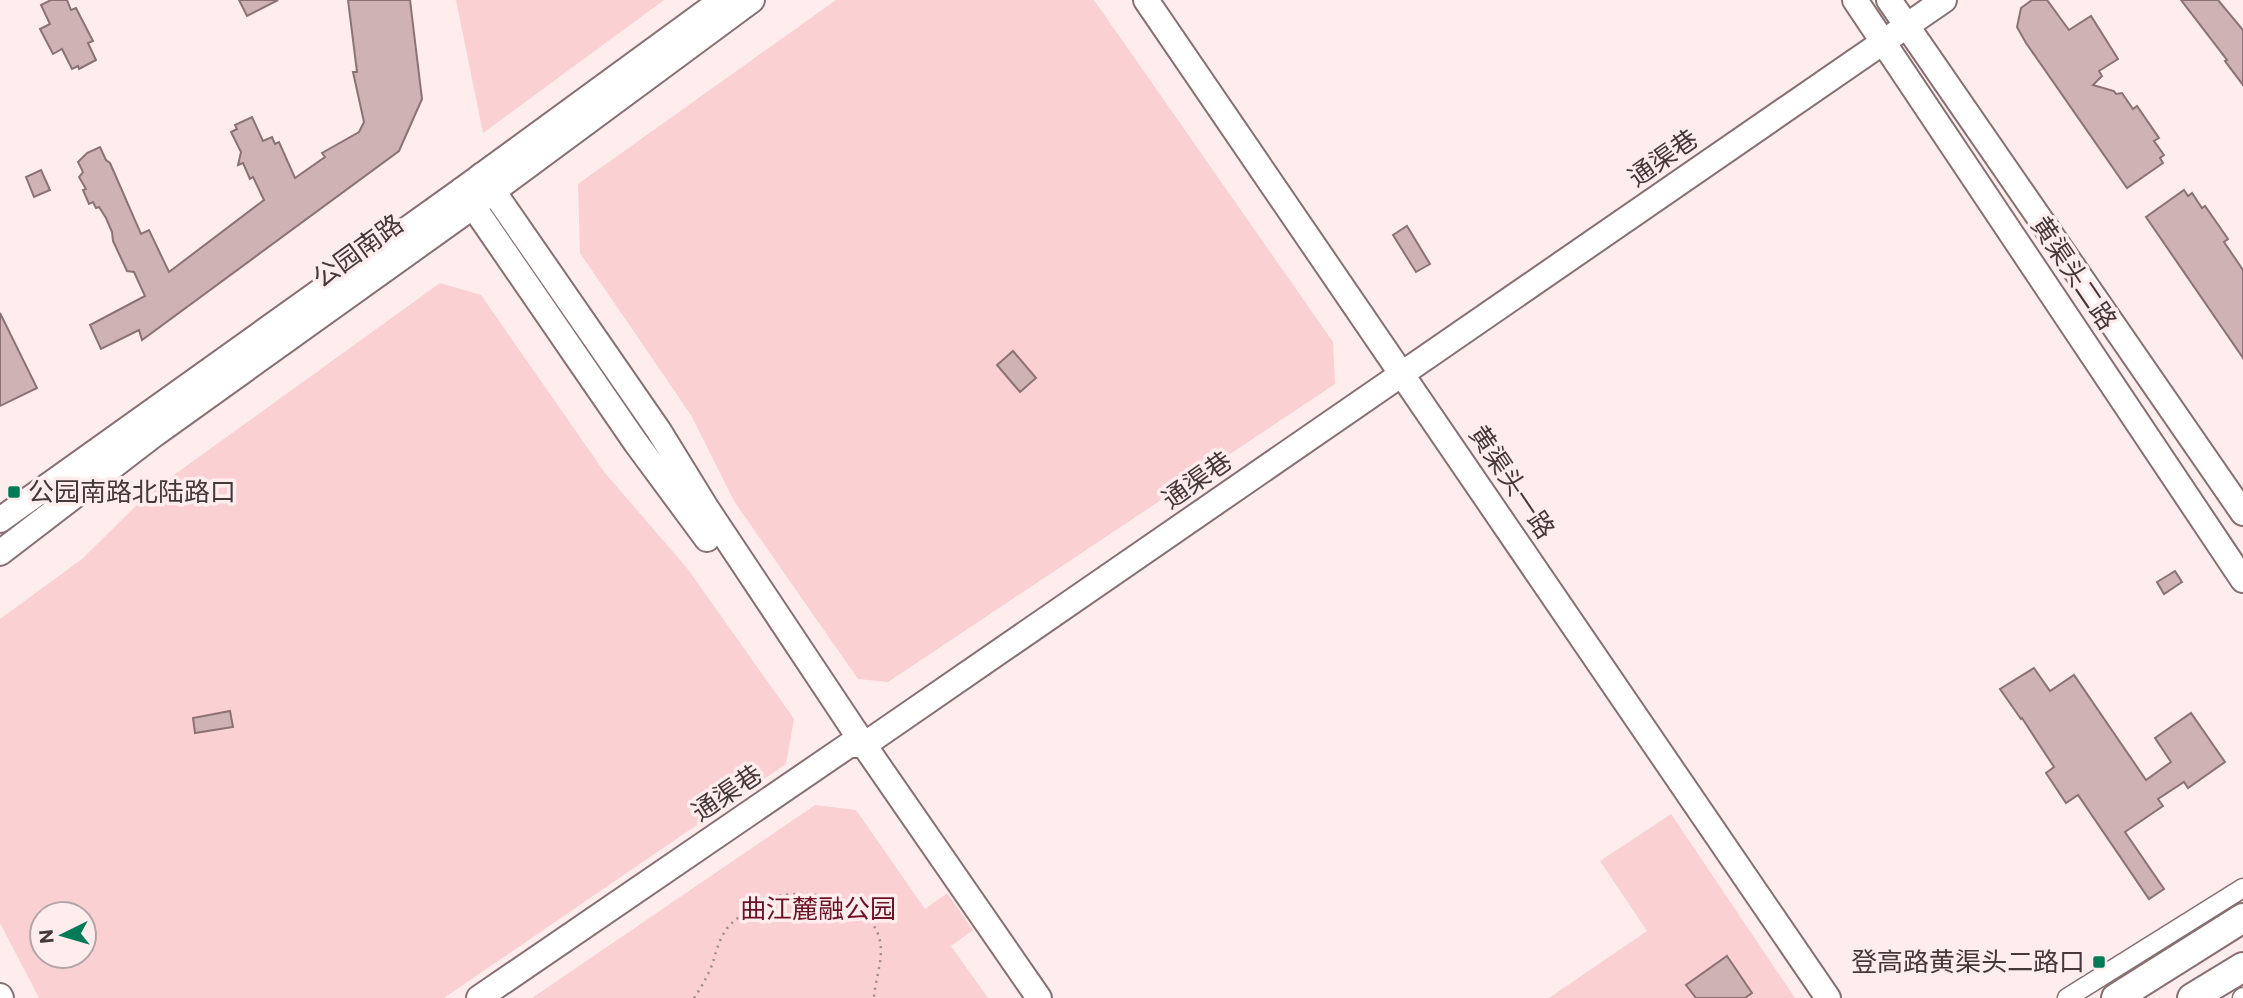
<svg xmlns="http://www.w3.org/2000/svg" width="2243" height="998" viewBox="0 0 2243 998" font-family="Commissioner,'Noto Sans SC',sans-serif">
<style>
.green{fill:#fbd0d2;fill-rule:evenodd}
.building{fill:#ceb2b4;stroke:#8c7274;stroke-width:2}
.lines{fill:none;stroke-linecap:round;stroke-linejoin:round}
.street-casing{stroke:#886f70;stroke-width:21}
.secondary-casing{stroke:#886f70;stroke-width:28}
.primary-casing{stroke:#886f70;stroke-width:32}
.path{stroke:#9c8d8e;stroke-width:2.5;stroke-dasharray:2 5;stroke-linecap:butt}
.street{stroke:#fff;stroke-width:18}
.secondary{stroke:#fff;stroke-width:24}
.primary{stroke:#fff;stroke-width:28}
.poi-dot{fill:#037b59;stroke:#ffedee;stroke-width:2.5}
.labels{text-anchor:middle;stroke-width:7;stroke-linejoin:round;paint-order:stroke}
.street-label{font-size:26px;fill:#443839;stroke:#ffedee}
.poi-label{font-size:26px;fill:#443839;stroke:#ffedee;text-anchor:start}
.park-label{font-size:26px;fill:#6d1125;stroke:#ffedee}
</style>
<rect width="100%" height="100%" fill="#ffedee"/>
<g class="green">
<path d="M456 0H664L483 133Z"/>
<path d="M836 0H1094L1333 342 1335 384 888 682 858 679 734 501 691 415 580 253 578 184Z"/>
<path d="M440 283 481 295 605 473 687 568 794 719 786 764 444 998H39L0 923V619L82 559 149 493ZM42 914H84V956H42Z"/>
<path d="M815 805 856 810 925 909 947 893 973 930 951 946 988 998H532Z"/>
<path d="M1671 814 1795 998H1549L1647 931 1600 861Z"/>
</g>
<g class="building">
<path d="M51 0H67L71 10 76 8 93 41 88 43 96 60 79 69 78 66 72 69 62 49 53 54 40 29 50 24 41 5Z"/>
<path d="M239 0H278L247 16Z"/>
<path d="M348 0H410L422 99 399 151 142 340 139 330 101 349 90 325 145 296 134 272 127 271 113 241 112 232 106 218 99 207 96 208 93 202 89 204 83 190 86 189 79 177 83 172 78 162 87 153 100 147 106 160 110 163 141 234 149 230 169 272 264 200 253 177 250 179 243 163 238 165 241 152 231 132 237 129 235 125 252 117 263 141 272 137 275 144 279 142 295 178 325 157 322 153 359 132 364 122 353 72H357Z"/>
<path d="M2032 0H2047L2069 30 2091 16 2118 59 2099 71 2102 76 2093 85 2114 91 2116 94 2122 93 2133 109 2137 106 2159 138 2154 141 2164 155 2160 158 2163 163 2127 188 2026 43 2017 27 2021 8Z"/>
<path d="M2181 0H2218L2243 30V85L2225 61 2227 60Z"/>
<path d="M41 170 50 190 34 197 26 177Z"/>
<path d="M2184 190 2188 196 2192 193 2202 208 2205 206 2228 239 2224 242 2243 270V358L2146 217Z"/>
<path d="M1407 226 1430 264 1416 272 1393 235Z"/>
<path d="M0 313 37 388 0 406Z"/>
<path d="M1013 351 1036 378 1020 392 997 365Z"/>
<path d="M2175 571 2182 582 2164 594 2157 582Z"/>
<path d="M2034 668 2050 691 2074 675 2146 780 2171 762 2155 738 2191 713 2225 762 2188 788 2184 782 2158 799 2163 806 2125 832 2164 889 2149 899 2078 795 2066 803 2046 773 2054 767 2022 718 2021 719 2000 689Z"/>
<path d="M230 711 233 727 195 733 193 718Z"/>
<path d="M1727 956 1752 993 1745 998H1696L1686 985Z"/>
</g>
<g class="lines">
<g class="street-casing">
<g id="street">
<path d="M2067 998 2243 888"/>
<path d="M2242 998 2243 997"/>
</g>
</g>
<g class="secondary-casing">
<g id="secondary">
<path d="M1146 0 1828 998"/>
<path d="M1855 0 2243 580"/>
<path d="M1889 0 2243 513"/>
<path d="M482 175 659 431 707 509 864 745 1039 998"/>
<path d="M462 190 636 443 707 539"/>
<path d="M0 520 462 190 722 0"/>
<path d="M0 553 155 434 472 207 752 0"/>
<path d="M0 996 1 998"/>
<path d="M479 998 849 745H864L1944 0"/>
</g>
</g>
<g class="primary-casing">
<g id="primary">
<path d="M2116 998 2243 918"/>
<path d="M2192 998 2243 967"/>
</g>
</g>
<path class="path" d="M694 998C701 988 707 977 712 965 717 950 720 933 733 922 745 911 763 899 779 896 813 889 864 899 878 934 886 955 875 977 874 998"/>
<use href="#street" class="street"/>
<use href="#secondary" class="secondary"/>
<use href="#primary" class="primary"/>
</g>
<g class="poi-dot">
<rect x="7" y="485" width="14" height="14" rx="3.5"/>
<rect x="2092" y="955" width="14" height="14" rx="3.5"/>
</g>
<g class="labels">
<g class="street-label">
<text transform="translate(1663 158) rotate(-35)" y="9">通渠巷</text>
<text transform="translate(358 251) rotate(-36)" y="9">公园南路</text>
<text transform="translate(2074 273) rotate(56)" y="9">黄渠头二路</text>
<text transform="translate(1197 480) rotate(-35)" y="9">通渠巷</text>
<text transform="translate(1512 482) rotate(56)" y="9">黄渠头一路</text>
<text transform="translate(727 793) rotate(-34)" y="9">通渠巷</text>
</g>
<g class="poi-label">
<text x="28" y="501">公园南路北陆路口</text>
<text x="2085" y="971" text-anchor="end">登高路黄渠头二路口</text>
</g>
<g class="park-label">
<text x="818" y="918">曲江麓融公园</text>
</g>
</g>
<g transform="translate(63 935) rotate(265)"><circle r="33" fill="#ffedee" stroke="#b4a5a6" stroke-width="2"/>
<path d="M0-5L12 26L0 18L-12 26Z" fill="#037b59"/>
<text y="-10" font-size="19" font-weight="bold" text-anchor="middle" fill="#443839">N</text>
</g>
</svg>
